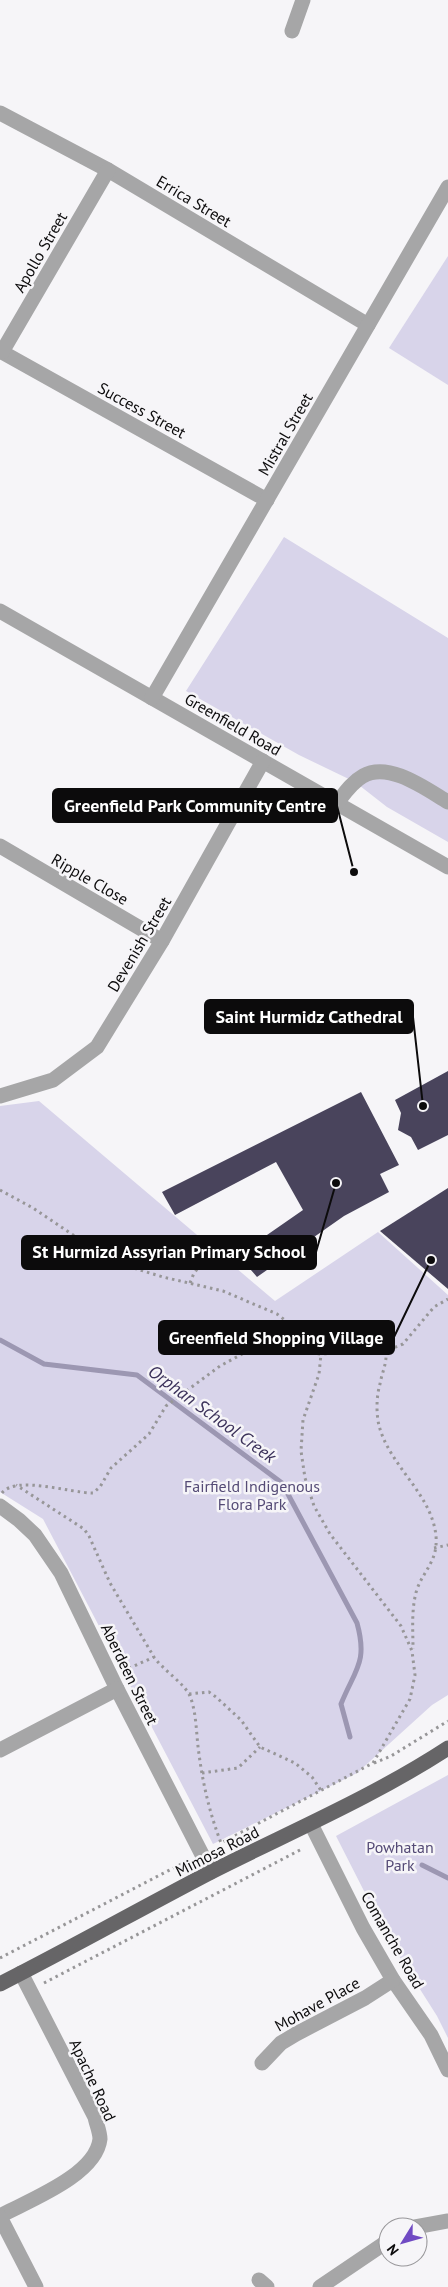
<svg xmlns="http://www.w3.org/2000/svg" width="448" height="2287" viewBox="0 0 448 2287" font-family="'PT Sans',sans-serif">
<style>
.green{fill:#d8d4ea}
.lines{fill:none;stroke-linecap:round;stroke-linejoin:round}
.stream{stroke:#9c97b2;stroke-width:5}
.building{fill:#49445c}
.path{stroke:#979698;stroke-width:3;stroke-dasharray:2.5 4;stroke-linecap:butt}
.minor{stroke:#a6a6a7;stroke-width:15}
.major{stroke:#666567;stroke-width:15}
.labels{text-anchor:middle;stroke-width:5;stroke-linejoin:round;paint-order:stroke}
.street-label{font-size:16px;fill:#0c0b0c;stroke:#f6f5f8}
.park-label{font-size:16px;fill:#554b76;stroke:#f6f5f8}
.water-label{font-size:18px;font-style:italic;fill:#3b315a;stroke:#f6f5f8}
.leader{fill:none;stroke:#0c0b0c;stroke-width:2}
.callout-dot{fill:#0c0b0c;stroke:#f6f5f8;stroke-width:2}
.callout{fill:#0c0b0c;stroke:#0c0b0c;stroke-width:2}
.callout-label{font-size:18px;text-anchor:middle;font-weight:bold;fill:#fff}
</style>
<rect width="100%" height="100%" fill="#f6f5f8"/>
<g class="green">
<path d="M448 256V385L389 348Z"/>
<path d="M284 537 448 638V842L387 807 355 782 299 755 186 691Z"/>
<path d="M39 1101 275 1301 378 1232 448 1295V1695L432 1705 357 1773 213 1844 43 1519 0 1492V1106Z"/>
<path d="M448 1775V2038L437 2016 390 1942 336 1836Z"/>
</g>
<g class="lines">
<g class="stream">
<path d="M0 1340 44 1364 137 1375 282 1483 357 1623C368 1663 355 1669 341 1704L350 1737"/>
<path d="M422 1865 448 1878"/>
</g>
</g>
<g class="building">
<path d="M448 1071V1135L418 1150 411 1137 398 1130 401 1113 395 1100Z"/>
<path d="M361 1092 399 1165 380 1174 389 1192 344 1216 257 1277 238 1255 303 1210 276 1162 175 1215 162 1192Z"/>
<path d="M448 1188V1289L380 1231Z"/>
</g>
<g class="lines">
<g class="path">
<path d="M0 1190 33 1208 85 1243 127 1266 163 1277 223 1291 277 1314 317 1345 321 1354 319 1374 303 1420 301 1451 305 1478 314 1506 330 1534 401 1626 412 1651 415 1675 410 1699 373 1763 221 1843C210 1814 203 1785 199 1754 196 1735 197 1714 190 1696 184 1683 163 1670 154 1657L110 1583 89 1536 84 1529 16 1485"/>
<path d="M190 1283 194 1273 213 1250"/>
<path d="M386 1351C387 1364 382 1372 380 1384 376 1397 376 1417 380 1429 392 1468 432 1495 436 1536 438 1561 424 1570 417 1589 411 1609 413 1629 413 1649"/>
<path d="M2 1493C16 1475 70 1493 93 1493L100 1487 111 1468 149 1434 166 1406 220 1366 244 1353 265 1350 321 1354 386 1351 403 1344 434 1307 448 1299"/>
<path d="M434 1548 448 1545"/>
<path d="M123 1671 154 1657"/>
<path d="M189 1694 209 1692 216 1697 241 1720 260 1747 295 1763 312 1777 322 1792"/>
<path d="M374 1763 391 1756 448 1721"/>
<path d="M202 1773 238 1768 260 1747"/>
<path d="M0 1958 187 1861"/>
<path d="M44 1983 302 1849"/>
</g>
<g class="minor">
<path d="M292 31 303 0"/>
<path d="M0 113 108 170 368 325"/>
<path d="M0 351 267 500"/>
<path d="M2 352 108 170"/>
<path d="M0 611 448 867"/>
<path d="M152 698 448 187"/>
<path d="M336 804C344 794 352 782 363 776 389 761 426 789 448 802"/>
<path d="M0 846 162 941"/>
<path d="M0 1096 53 1080 97 1047 162 941 263 761"/>
<path d="M0 1506 19 1520 35 1535 61 1573 117 1689 211 1872"/>
<path d="M0 1750 117 1689"/>
<path d="M311 1824 363 1928 393 1980 431 2035 448 2070"/>
<path d="M262 2063 281 2043 296 2034 365 1998 393 1980"/>
<path d="M0 2216C30 2200 96 2175 100 2139 100 2132 96 2123 95 2117L21 1973"/>
<path d="M0 2217 36 2287"/>
<path d="M415 2227 448 2221"/>
<path d="M259 2280 267 2287"/>
<path d="M320 2287 388 2241"/>
</g>
<path class="major" d="M0 1984C71 1948 140 1909 211 1872 290 1832 373 1797 448 1748"/>
</g>
<g class="labels">
<g class="street-label">
<text transform="translate(194 201) rotate(31)" y="6">Errica Street</text>
<text transform="translate(40 252) rotate(-60)" y="6">Apollo Street</text>
<text transform="translate(142 410) rotate(29)" y="6">Success Street</text>
<text transform="translate(285 434) rotate(-60)" y="6">Mistral Street</text>
<text transform="translate(233 724) rotate(30)" y="6">Greenfield Road</text>
<text transform="translate(90 879) rotate(30)" y="6">Ripple Close</text>
<text transform="translate(139 944) rotate(-59)" y="6">Devenish Street</text>
<text transform="translate(130 1674) rotate(64)" y="6">Aberdeen Street</text>
<text transform="translate(217 1851) rotate(-27)" y="6">Mimosa Road</text>
<text transform="translate(393 1940) rotate(60)" y="6">Comanche Road</text>
<text transform="translate(317 2004) rotate(-29)" y="6">Mohave Place</text>
<text transform="translate(93 2080) rotate(65)" y="6">Apache Road</text>
</g>
<g class="park-label">
<text x="252" y="1492">Fairfield Indigenous<tspan x="252" dy="18">Flora Park</tspan></text>
<text x="400" y="1853">Powhatan<tspan x="400" dy="18">Park</tspan></text>
</g>
<g class="water-label">
<text transform="translate(212 1414) rotate(36)" y="6">Orphan School Creek</text>
</g>
</g>
<path class="leader" d="M354 872L337 806M423 1106L413 1017M336 1183L316 1252M431 1260L394 1337"/>
<g class="callout-dot">
<circle cx="354" cy="872" r="5"/>
<circle cx="423" cy="1106" r="5"/>
<circle cx="336" cy="1183" r="5"/>
<circle cx="431" cy="1260" r="5"/>
</g>
<g class="callout">
<rect x="53" y="789" width="284" height="33" rx="5"/>
<rect x="205" y="1000" width="208" height="33" rx="5"/>
<rect x="22" y="1236" width="294" height="33" rx="5"/>
<rect x="159" y="1321" width="235" height="33" rx="5"/>
</g>
<g class="callout-label">
<text x="195" y="812">Greenfield Park Community Centre</text>
<text x="309" y="1023">Saint Hurmidz Cathedral</text>
<text x="169" y="1258">St Hurmizd Assyrian Primary School</text>
<text x="276" y="1344">Greenfield Shopping Village</text>
</g>
<g transform="translate(403 2242) rotate(233)"><circle r="24" fill="#f6f5f8" stroke="#98979a"/>
<path d="M0-4L9 19L0 12L-9 19Z" fill="#704ac3"/>
<text y="-8" font-size="14" font-weight="bold" text-anchor="middle" fill="#0c0b0c">N</text>
</g>
</svg>
